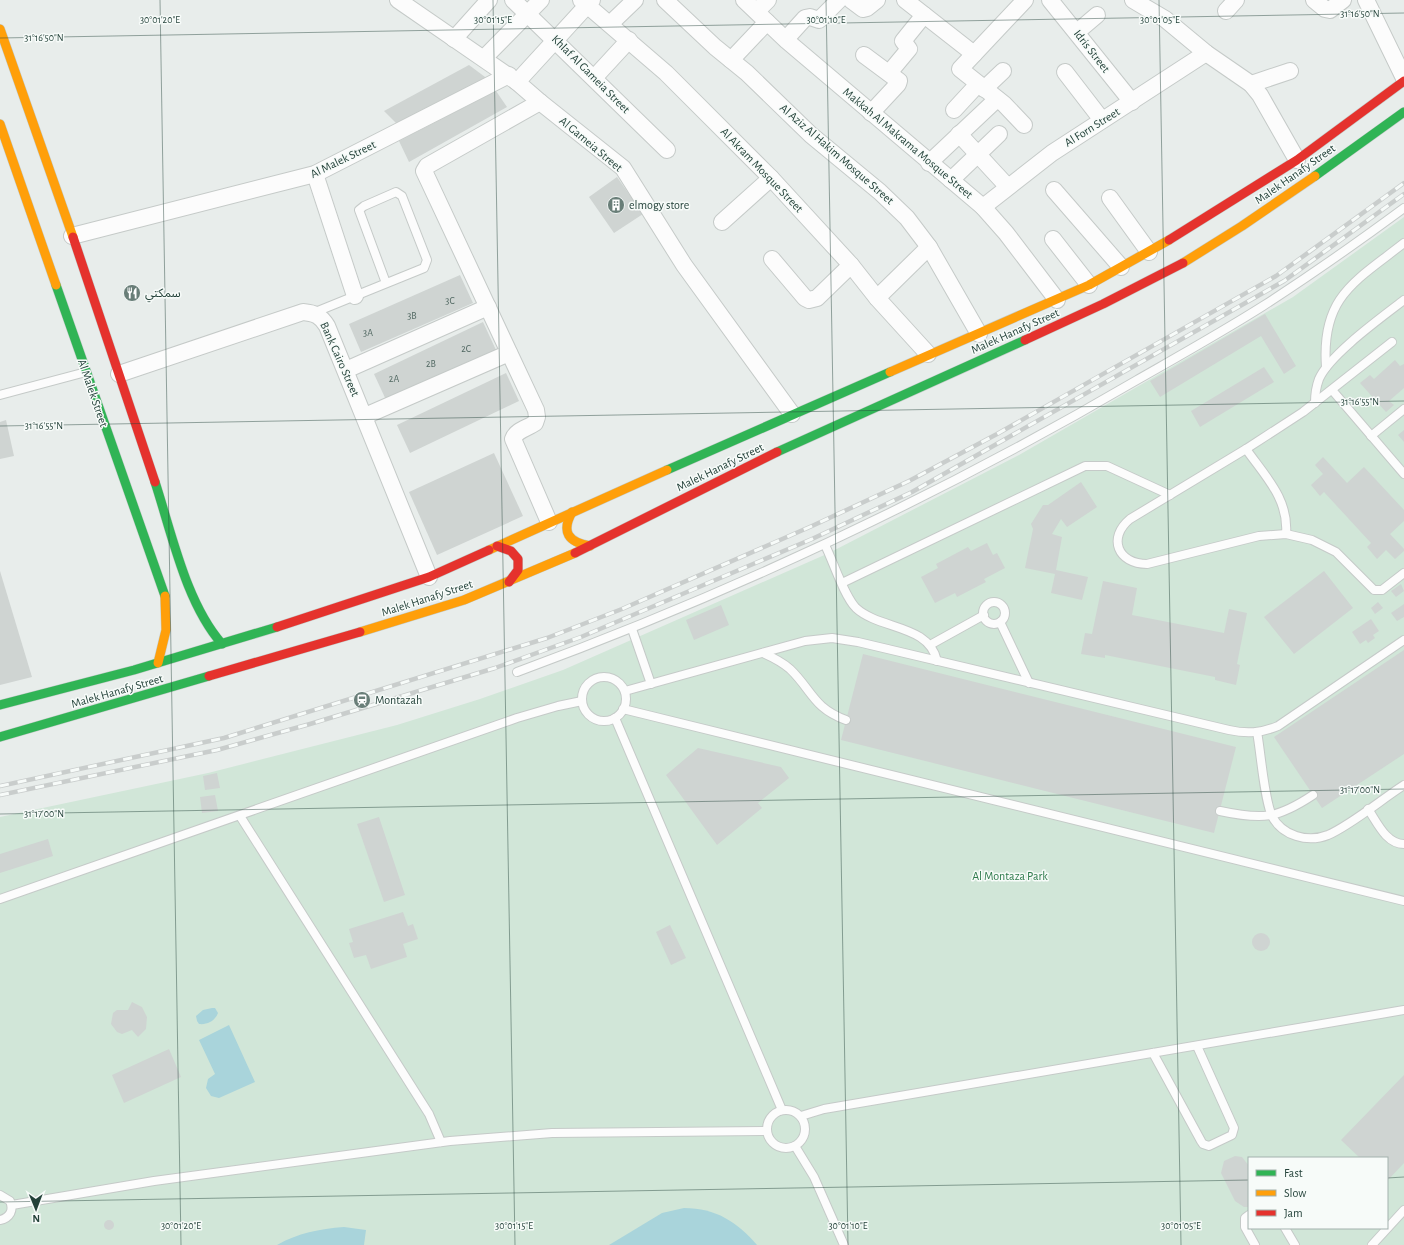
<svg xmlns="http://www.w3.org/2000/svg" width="1404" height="1245" viewBox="0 0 1404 1245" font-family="'Alegreya Sans','Noto Sans Arabic',sans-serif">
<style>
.green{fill:#d1e6d8;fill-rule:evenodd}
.water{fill:#a9d4db}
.building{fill:#cfd4d2}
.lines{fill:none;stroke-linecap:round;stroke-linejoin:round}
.lane-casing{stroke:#c5cac8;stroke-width:10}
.street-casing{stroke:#c5cac8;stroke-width:18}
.fast-casing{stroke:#c3cbc8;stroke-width:10}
.slow-casing{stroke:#c3cbc8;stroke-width:10}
.jam-casing{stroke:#c3cbc8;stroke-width:10}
.lane{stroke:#fcfcfc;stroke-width:8}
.street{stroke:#fcfcfc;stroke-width:16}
.fast{stroke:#30b455;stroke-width:9}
.slow{stroke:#ff9f0a;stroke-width:9}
.jam{stroke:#e5322d;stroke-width:9}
.rail-casing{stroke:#c9cdcc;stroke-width:4.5}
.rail{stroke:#f7fbf9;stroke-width:3;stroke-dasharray:9;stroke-linecap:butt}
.ticks{fill:none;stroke:#24423a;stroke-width:1;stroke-opacity:0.45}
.labels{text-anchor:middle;stroke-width:3;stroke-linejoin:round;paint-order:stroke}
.number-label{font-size:10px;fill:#506761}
.street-label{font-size:12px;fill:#24423a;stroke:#f7fbf9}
.poi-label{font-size:12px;fill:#24423a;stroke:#f7fbf9;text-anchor:start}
.park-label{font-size:12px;fill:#2d7a4b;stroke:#f7fbf9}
.ticks-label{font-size:10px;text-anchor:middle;fill:#24423a;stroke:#f7fbf9;stroke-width:3;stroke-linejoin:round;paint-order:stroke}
</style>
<rect width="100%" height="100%" fill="#e8edeb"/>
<path class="green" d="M1404 217V1245H0V817L208 773 397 725 480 699 563 670 829 553 1019 455 1293 297ZM1249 1158H1387V1228H1249Z"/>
<g class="water">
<path d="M212 1008H215L218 1013C215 1021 207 1025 199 1024L197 1021 196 1016 203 1010Z"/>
<path d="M229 1025 255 1082 219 1098 211 1096 206 1088 208 1079 215 1074 199 1040Z"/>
<path d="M684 1208C716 1208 737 1222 757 1245H609L662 1213Z"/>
<path d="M344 1227 366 1230 364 1245H277C298 1233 319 1229 344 1227Z"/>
</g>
<g class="building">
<path d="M469 65 489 80 398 125 384 111Z"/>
<path d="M496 91 507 107 409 162 399 141Z"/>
<path d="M617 177 643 214 614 233 589 197Z"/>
<path d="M460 275 473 303 361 352 349 324Z"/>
<path d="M1265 314 1296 366 1284 374 1261 336 1160 397 1150 381Z"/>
<path d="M483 322 496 350 387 402 374 374Z"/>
<path d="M1395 360 1400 366 1404 364V388L1389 401 1394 405 1386 412 1360 383 1370 375 1374 379Z"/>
<path d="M1264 367 1274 382 1200 427 1191 411Z"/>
<path d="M506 373 519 401 410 453 397 425Z"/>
<path d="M6 420 14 456 0 459V422Z"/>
<path d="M1404 430V442L1398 435Z"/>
<path d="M494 453 523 516 437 555 409 492Z"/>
<path d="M1323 457 1347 483 1364 467 1404 510V521L1390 534 1404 549V551L1395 559 1386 550 1377 559 1367 547 1371 543 1324 492 1320 496 1311 485 1323 474 1315 465Z"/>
<path d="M1081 482 1097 507 1067 527 1061 519 1052 534 1062 537 1056 570 1088 577 1082 600 1051 593 1055 574 1025 568 1033 529 1031 524 1043 505H1048Z"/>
<path d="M987 543 993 555 997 553 1005 568 984 579 986 582 957 597 955 593 935 603 921 577 938 568 936 564 968 547 971 551Z"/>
<path d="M0 571 32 677 0 685Z"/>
<path d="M1324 571 1353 608 1294 654 1264 617Z"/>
<path d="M1103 581 1137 588 1132 615 1224 633 1229 609 1247 613 1237 664 1240 665 1236 685 1215 680V677L1105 655V658L1081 654 1085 633 1092 634Z"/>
<path d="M1401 584 1404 591 1396 597 1391 591Z"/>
<path d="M1378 602 1383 608 1375 614 1371 608Z"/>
<path d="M1404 604V617L1397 621 1391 613Z"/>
<path d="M721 605 729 625 694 640 686 620Z"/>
<path d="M1371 619 1379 631 1373 635 1375 638 1368 643 1366 640 1360 644 1352 632Z"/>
<path d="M1404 650V754L1322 808 1274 737Z"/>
<path d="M863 654 1236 747 1214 833 841 740Z"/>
<path d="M698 748 781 767 789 778 758 803 762 808 717 845 666 775Z"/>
<path d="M217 773 220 788 205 790 203 776Z"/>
<path d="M215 795 218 811 202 813 200 797Z"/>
<path d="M379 817 405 895 384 902 357 824Z"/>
<path d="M48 839 53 856 0 873V854Z"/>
<path d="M403 912 408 926 413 924 418 939 403 944 407 957 371 969 366 955 354 958 349 943 353 942 349 929Z"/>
<path d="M670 925 686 958 671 965 656 932Z"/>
<circle cx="1261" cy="942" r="9"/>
<path d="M132 1002 142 1007 147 1017 146 1029 138 1037 132 1030 122 1034 117 1032 111 1024 113 1013 117 1010H128Z"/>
<path d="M169 1049 181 1077 124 1103 112 1075Z"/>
<path d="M1404 1075V1163L1387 1181V1158H1360L1341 1140Z"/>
<path d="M1235 1156 1242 1157 1249 1166V1207H1244L1235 1201 1221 1173 1224 1161Z"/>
<circle cx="109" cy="1225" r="5"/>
</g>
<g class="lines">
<g class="lane-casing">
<g id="lane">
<path d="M313 313 424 268 427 260 402 196 396 192 364 206 359 210 386 283"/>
<path d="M1392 342 1303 412 1246 449 1130 519C1107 538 1118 564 1147 564L1259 536 1286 534 1312 540 1336 552 1374 590H1382L1404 573"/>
<path d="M1326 367C1321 297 1354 282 1404 243"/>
<path d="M1332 390 1404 474"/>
<path d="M0 395 86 372"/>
<path d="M1315 403C1315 394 1316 387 1319 379 1329 355 1382 317 1404 300"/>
<path d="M1371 436 1404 409"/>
<path d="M1246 449C1265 476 1289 499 1286 534"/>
<path d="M825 545C833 561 844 596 856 608 880 630 929 624 937 661"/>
<path d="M842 583 1085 466H1107L1170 495"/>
<circle cx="994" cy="613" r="11"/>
<path d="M1000 622 1029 683"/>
<path d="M632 629 651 684"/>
<path d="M930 645 984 615"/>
<path d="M763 653C772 657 782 662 790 669 812 690 813 708 846 720"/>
<path d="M517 672C732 593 939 496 1137 380 1179 356 1222 332 1263 306 1311 275 1358 242 1404 208"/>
<circle cx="604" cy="699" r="22"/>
<path d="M625 691 805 641 832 638 858 642 1229 730C1247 734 1261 733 1278 726L1404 640"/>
<path d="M623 709 1404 901"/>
<path d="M615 718 782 1110"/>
<path d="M1257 732C1261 753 1264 799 1272 816 1282 836 1308 843 1328 835 1351 825 1382 799 1404 785"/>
<path d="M1368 809C1377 822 1386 844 1404 844"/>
<path d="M1220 811C1262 820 1277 819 1313 795"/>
<path d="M240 816 429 1114 441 1142"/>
<path d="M0 899 517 718 558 706 582 701"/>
<path d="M1153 1053 1201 1141 1203 1144 1209 1146 1232 1135 1234 1128 1197 1046"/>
<circle cx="786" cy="1129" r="19"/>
<path d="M801 1116 824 1109 1404 1010"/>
<path d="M795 1146 814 1177 844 1245"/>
<path d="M0 1195 10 1201C14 1210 10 1218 0 1220"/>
<path d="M12 1205 154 1181 450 1141 552 1133 767 1131"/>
<path d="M1249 1215 1245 1218V1227L1255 1245"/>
<path d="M1285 1228 1295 1245"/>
<path d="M1372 1245 1404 1210"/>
</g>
</g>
<g class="street-casing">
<g id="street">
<path d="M398 0 517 82 540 102 623 168 684 265 792 414"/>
<path d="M513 0 667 150"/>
<path d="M581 0 666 73 771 178 851 265 877 298 928 354"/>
<path d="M665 0 715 47 747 73 811 135 880 192 907 218 929 247 979 334"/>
<path d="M744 0 787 41 983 207 1006 233 1057 300"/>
<path d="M851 0 863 9 867 8 877 0"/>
<path d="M905 0 974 54"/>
<path d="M1050 0 1132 102"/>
<path d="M1133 0 1165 19 1206 53 1251 84 1260 95 1297 160"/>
<path d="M1314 0 1325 9 1330 10 1343 0"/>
<path d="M1366 0 1404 78"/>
<path d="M757 11 768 0"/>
<path d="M1226 11 1236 0"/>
<path d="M610 24 635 0"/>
<path d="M1077 32 1097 15"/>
<path d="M454 39 489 0"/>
<path d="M786 39 805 18 810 17 819 20 839 0"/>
<path d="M864 55 899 81 898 84 871 113"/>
<path d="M484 58 541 0"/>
<path d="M731 60 767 22"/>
<path d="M1065 72 1102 120"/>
<path d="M889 73 909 49 903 41 924 15"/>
<path d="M594 78 629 40"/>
<path d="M517 82 592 0"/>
<path d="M1251 84 1290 71"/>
<path d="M984 89 1003 71"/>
<path d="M540 102 427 166 424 171 536 410 537 417 535 423C528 428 516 430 513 439L549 522"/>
<path d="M954 110 978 84"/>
<path d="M1024 125 1004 104 960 69 1025 0"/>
<path d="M959 134 1007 186"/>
<path d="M929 163 997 99"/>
<path d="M315 174 355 296"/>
<path d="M951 180 999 134"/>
<path d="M1054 190 1121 267"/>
<path d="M1110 198 1149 252"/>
<path d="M983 207 1052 153 1206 53"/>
<path d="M722 222 771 178"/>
<path d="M72 236 315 174 509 75"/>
<path d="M1053 239 1089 285"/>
<path d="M772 259 805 298 809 300 817 298 851 265"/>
<path d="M877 298 929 247"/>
<path d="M346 370 488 307"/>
<path d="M119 374 303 312C315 313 321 316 327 326L429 577"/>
<path d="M365 416 509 353"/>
</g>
</g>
<g class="fast-casing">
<g id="fast">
<path d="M1315 176 1404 112"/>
<path d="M56 285 165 596"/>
<path d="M777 452 1025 340"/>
<path d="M667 470 890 372"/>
<path d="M155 482C172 534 186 603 222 644"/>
<path d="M0 705 134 670 277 627"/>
<path d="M0 737 209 676"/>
</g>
</g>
<g class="slow-casing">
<g id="slow">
<path d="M0 29 73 237"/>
<path d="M0 124 56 285"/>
<path d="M1183 263 1242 226 1315 176"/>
<path d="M890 372 1089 285 1169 240"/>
<path d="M572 512C561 532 568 542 590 546"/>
<path d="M489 550 667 470"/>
<path d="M360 632 464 600 575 553"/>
<path d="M158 663 166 630 165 596"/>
</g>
</g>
<g class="jam-casing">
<g id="jam">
<path d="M73 237 155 482"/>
<path d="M1169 240 1297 160 1404 81"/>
<path d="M1025 340 1103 304 1183 263"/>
<path d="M497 546 511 551 518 559V570L509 582"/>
<path d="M575 553 777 452"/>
<path d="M277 627 429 577 489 550"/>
<path d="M209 676 360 632"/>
</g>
</g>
<use href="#lane" class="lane"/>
<use href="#street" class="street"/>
<use href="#fast" class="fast"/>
<use href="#slow" class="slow"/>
<use href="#jam" class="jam"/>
<g class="rail-casing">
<g id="rail">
<path d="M0 786 224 738 547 638 622 609 812 526 909 481 997 434 1276 276 1404 183"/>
<path d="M0 795 217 750 310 724 495 668 581 637 812 539 912 492 1284 281 1404 194"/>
</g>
</g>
<use href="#rail" class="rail"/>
</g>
<path class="ticks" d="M160 0 181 1245M493 0 515 1245M826 0 848 1245M1159 0 1181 1245M0 38 1404 13M0 426 1404 401M0 814 1404 789M1387 1178 1404 1177M0 1202 1249 1180"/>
<defs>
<g id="building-disc" transform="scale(0.9)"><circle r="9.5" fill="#697e78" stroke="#f7fbf9"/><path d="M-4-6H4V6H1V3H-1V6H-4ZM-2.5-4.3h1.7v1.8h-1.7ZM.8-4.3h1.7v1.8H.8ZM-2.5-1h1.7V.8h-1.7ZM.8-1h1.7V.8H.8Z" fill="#fff"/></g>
<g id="restaurant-disc" transform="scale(0.9)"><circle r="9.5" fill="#697e78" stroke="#f7fbf9"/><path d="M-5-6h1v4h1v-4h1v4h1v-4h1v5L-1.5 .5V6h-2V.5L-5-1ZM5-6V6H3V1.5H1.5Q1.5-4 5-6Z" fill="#fff"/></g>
<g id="station-disc" transform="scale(0.9)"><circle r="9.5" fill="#697e78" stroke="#f7fbf9"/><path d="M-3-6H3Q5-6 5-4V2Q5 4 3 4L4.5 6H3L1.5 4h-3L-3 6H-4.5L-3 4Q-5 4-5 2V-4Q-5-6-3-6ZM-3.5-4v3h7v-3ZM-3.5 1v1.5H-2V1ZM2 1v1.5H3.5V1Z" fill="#fff"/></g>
</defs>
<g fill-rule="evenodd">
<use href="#building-disc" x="616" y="205"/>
<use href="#restaurant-disc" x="132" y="293"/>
<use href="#station-disc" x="362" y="700"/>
</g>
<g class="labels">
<g class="number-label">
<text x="450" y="304">3C</text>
<text x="412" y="319">3B</text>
<text x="368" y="336">3A</text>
<text x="466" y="352">2C</text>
<text x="431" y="367">2B</text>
<text x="394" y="382">2A</text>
</g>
<g class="street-label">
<text transform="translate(1092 51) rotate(52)" y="4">Idris Street</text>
<text transform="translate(591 74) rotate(45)" y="4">Khlaf Al Gameia Street</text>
<text transform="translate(1092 127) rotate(-32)" y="4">Al Forn Street</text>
<text transform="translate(908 143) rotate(40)" y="4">Makkah Al Makrama Mosque Street</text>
<text transform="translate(591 144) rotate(40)" y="4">Al Gameia Street</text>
<text transform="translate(837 154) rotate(41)" y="4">Al Aziz Al Hakim Mosque Street</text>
<text transform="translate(343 159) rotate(-26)" y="4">Al Malek Street</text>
<text transform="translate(762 170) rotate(46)" y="4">Al Akram Mosque Street</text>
<text transform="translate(1295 174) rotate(-35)" y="4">Malek Hanafy Street</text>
<text transform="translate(1015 331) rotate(-24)" y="4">Malek Hanafy Street</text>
<text transform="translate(340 359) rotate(66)" y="4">Bank Cairo Street</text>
<text transform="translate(93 393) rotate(71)" y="4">Al Malek Street</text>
<text transform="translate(720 467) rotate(-26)" y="4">Malek Hanafy Street</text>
<text transform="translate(427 598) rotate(-18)" y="4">Malek Hanafy Street</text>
<text transform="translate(117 691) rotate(-16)" y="4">Malek Hanafy Street</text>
</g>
<g class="poi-label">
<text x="629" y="209">elmogy store</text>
<text x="145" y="297">سمكتي</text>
<text x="375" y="704">Montazah</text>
</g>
<g class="park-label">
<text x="1010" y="880">Al Montaza Park</text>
</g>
</g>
<g class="ticks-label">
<text x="1360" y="17">31°16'50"N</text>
<text x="160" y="23">30°01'20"E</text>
<text x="493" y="23">30°01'15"E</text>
<text x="826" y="23">30°01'10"E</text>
<text x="1160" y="23">30°01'05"E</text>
<text x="44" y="41">31°16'50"N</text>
<text x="1360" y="405">31°16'55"N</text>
<text x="44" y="429">31°16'55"N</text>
<text x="1360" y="793">31°17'00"N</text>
<text x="44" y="817">31°17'00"N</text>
<text x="181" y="1229">30°01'20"E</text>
<text x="514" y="1229">30°01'15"E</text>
<text x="848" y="1229">30°01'10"E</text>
<text x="1181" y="1229">30°01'05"E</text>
</g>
<rect x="1248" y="1157" width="140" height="72" fill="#f7fbf9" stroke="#a3b1ad"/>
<rect x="1256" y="1170" width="20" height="6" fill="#30b455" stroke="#a3b1ad"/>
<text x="1284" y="1177" font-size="12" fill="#24423a">Fast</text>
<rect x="1256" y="1190" width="20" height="6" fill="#ff9f0a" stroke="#a3b1ad"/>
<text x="1284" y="1197" font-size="12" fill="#24423a">Slow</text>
<rect x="1256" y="1210" width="20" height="6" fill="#e5322d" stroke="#a3b1ad"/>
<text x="1284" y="1217" font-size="12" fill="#24423a">Jam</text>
<g transform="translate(36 1209) rotate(179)" stroke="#f7fbf9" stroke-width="3" paint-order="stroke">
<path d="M0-3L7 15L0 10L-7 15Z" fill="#24423a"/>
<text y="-6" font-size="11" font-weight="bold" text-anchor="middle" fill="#24423a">N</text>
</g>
</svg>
